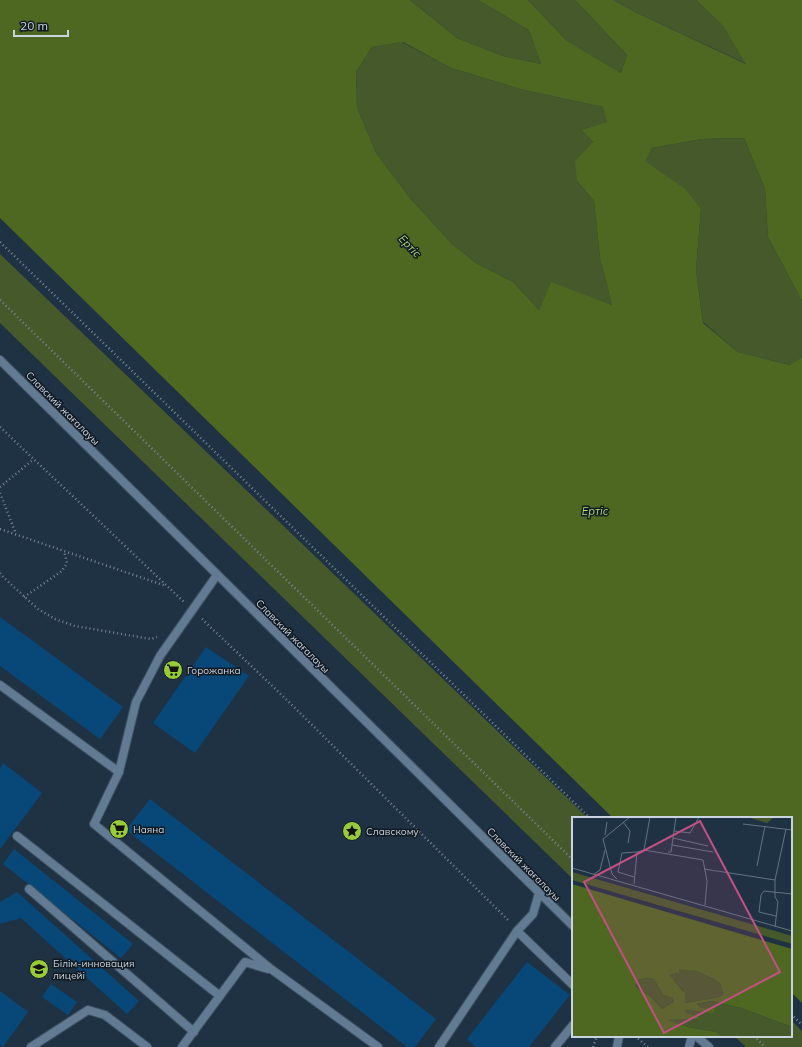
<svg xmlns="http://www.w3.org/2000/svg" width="802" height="1047" viewBox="0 0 802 1047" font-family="Mulish,sans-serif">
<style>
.green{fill:#46592b}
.water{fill:#4e6821;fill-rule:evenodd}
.building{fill:#074879}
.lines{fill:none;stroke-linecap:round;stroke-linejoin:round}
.service-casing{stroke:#3d4f60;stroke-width:10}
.minor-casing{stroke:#3d4f60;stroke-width:10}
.tertiary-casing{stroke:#3d4f60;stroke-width:10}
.path{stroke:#788795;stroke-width:2.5;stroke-dasharray:1 3;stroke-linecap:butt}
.service{stroke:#627a92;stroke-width:8}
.minor{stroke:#627a92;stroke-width:8}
.tertiary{stroke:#627a92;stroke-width:8}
.labels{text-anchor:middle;stroke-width:3;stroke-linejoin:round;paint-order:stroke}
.street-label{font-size:10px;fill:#c8d4df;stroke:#111921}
.poi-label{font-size:10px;fill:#c8d4df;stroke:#111921;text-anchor:start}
.water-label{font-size:11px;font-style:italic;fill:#b4dc7b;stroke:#111921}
.inset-road{fill:none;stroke:#637382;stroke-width:1}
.view{fill:#c45083;fill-opacity:0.15;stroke:#c45083;stroke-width:2}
.inset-edge{fill:none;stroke:#c8d4df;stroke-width:2}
</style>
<rect width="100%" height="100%" fill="#1f3244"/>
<g class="green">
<path d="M410 0H478L529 30 541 64 503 56 457 38Z"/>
<path d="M528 0H575L627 55 621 73 566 40Z"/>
<path d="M613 0H696L723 26 747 64 635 12Z"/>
<path d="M402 42 451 68 524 90 603 107 608 122 581 130 593 142 577 181 594 201 600 258 612 305 551 283 539 310 513 282 476 263 452 244 410 198 376 153 357 107 356 72 372 47Z"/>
<path d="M744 138 765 189 768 237 802 301V357L791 365 738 352 703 322 696 270 701 209 644 161 652 148 702 139Z"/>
<path d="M0 254 588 818H573V879L0 323Z"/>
<path d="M791 1020 802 1031V1047H746L734 1036H791Z"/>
</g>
<path class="water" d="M0 0H410L457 38 503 56 541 64 529 30 478 0H528L566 40 621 73 627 55 575 0H613L635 12 746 64 723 26 696 0H802V301L768 237 765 189 744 138 702 139 652 148 645 161 685 189 701 209 696 270 703 323 738 352 790 365 802 357V1003L791 992V818H613L0 218ZM403 42 451 68 524 90 603 107 607 122 581 130 593 142 575 161 577 181 594 201 600 258 612 305 551 282 539 310 513 282 476 263 452 244 410 198 376 153 357 107 356 72 372 47Z"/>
<g class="building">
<path d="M0 617 123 707 100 739 0 666Z"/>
<path d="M206 647 249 676 195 753 153 723Z"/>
<path d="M3 763 42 793 0 849V768Z"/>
<path d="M150 799 436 1019 415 1047H407L126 830Z"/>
<path d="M14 849 133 944 121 958 3 864Z"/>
<path d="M17 892 139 1001 127 1014 21 918 0 924V902Z"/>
<path d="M527 962 570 995 529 1047H476L467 1039Z"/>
<path d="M51 984 77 1002 68 1015 42 997Z"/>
<path d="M0 991 28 1012 3 1047 0 1045Z"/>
</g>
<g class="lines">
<g class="service-casing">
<g id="service">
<path d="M217 575 160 656 136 702 119 772 94 824 271 969 378 1047"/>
<path d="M0 685 119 772"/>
<path d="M17 836 220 996"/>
<path d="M29 889 194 1032"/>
<path d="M517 931 573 985"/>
<path d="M31 1047 88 1010 105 1015 147 1047"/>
<path d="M182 1047 245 962 268 969"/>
<path d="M439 1047 517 931 533 914 539 893"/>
<path d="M555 1047 573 1025"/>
</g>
</g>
<g class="minor-casing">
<g id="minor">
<path d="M617 1047 619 1036"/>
<path d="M689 1047 692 1036"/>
</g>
</g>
<g class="tertiary-casing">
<g id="tertiary">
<path d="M0 360 573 926"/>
<path d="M696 1036 709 1047"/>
</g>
</g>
<g class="path">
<path d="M0 242 590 818"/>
<path d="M0 300 573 860"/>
<path d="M0 427 184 602"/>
<path d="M0 487 34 459"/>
<path d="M0 493 16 534"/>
<path d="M0 529 166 586"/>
<path d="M0 573 3 577 38 609 55 619 75 626 151 639 157 637"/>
<path d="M24 597 62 571 67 563 64 551"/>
<path d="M202 619 289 702 509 921"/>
<path d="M791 1014 802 1025"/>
<path d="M635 1036 648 1047"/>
<path d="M754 1036 765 1047"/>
<path d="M593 1047 597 1036"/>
</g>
<use href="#service" class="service"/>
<use href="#minor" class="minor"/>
<use href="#tertiary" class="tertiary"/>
</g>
<defs>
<g id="supermarket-disc" transform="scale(1)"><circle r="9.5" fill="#97cc38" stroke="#111921"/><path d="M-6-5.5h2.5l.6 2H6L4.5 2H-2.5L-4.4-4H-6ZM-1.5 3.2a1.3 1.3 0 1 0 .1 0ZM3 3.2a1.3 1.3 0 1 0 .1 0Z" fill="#111"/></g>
<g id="sight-disc" transform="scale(1)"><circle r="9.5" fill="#97cc38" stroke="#111921"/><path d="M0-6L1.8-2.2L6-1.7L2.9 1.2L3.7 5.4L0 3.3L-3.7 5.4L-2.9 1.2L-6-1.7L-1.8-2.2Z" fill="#111"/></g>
<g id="school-disc" transform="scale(1)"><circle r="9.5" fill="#97cc38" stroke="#111921"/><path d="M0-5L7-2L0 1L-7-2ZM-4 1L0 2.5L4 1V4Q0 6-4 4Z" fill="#111"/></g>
</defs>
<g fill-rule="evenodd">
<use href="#supermarket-disc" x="173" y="670"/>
<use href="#supermarket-disc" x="119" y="829"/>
<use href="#sight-disc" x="352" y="831"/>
<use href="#school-disc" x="39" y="969"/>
</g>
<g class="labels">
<g class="street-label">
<text transform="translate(63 408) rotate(45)" y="4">Славский жағалауы</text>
<text transform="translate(293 636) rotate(45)" y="4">Славский жағалауы</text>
<text transform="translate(524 864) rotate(45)" y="4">Славский жағалауы</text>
</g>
<g class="poi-label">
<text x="187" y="674">Горожанка</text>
<text x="133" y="833">Наяна</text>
<text x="366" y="835">Славскому</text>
<text x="53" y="967">Білім-инновация<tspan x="53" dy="12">лицейі</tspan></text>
</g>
<g class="water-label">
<text transform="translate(410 246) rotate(46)" y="4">Ертіс</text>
<text x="595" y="515">Ертіс</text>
</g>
</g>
<g transform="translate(572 817)">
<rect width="220" height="220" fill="#1f3244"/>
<path d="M175 0H202L195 6ZM0 55 220 119V127L0 63ZM106 151 124 154 142 162 148 167 151 177 147 180 113 186 111 173 96 158 107 156ZM74 161 82 162 91 178 103 181V183L90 192 79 180 63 169 66 163ZM139 184 169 191 220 210V220H152L144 215 116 210 95 203 127 202 128 200 113 195V192L129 191 125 187Z" fill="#46592b"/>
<path d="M0 67 220 132V210L169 191 139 184 125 187 129 191 144 192 141 196 113 192V195L128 200 127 202 96 203 116 210 144 215 152 220H0ZM107 152 124 154 142 162 148 167 151 177 147 180 113 186V176L97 158 107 156ZM74 161 82 162 91 178 102 181V184L90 192 79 180 63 169 66 163Z" fill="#4e6821" fill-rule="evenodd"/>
<path class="inset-road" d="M78 0 72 33 131 43 135 64 133 88M51 5 58 14 56 26M171 7 220 13M102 14 118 16 127 0M33 18 35 5M101 21 136 29M100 28 141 35M96 35H99L104 0M185 49 193 9M0 51 220 114M132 52 203 63M22 57 28 53 33 33M62 60 46 55 50 36 65 35M45 62 40 57 31 22 58 0M62 67 65 35 72 33M204 99 187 95 189 78 192 74 220 77M203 110 206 85 203 80V63L214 12"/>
<path class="view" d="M128 4 208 155 92 216 12 65Z"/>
<rect width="220" height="220" class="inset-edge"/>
</g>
<path d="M14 30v6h54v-6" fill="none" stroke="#c8d4df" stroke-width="2"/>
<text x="20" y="30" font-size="12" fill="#c8d4df" stroke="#111921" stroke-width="3" paint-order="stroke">20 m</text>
</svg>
